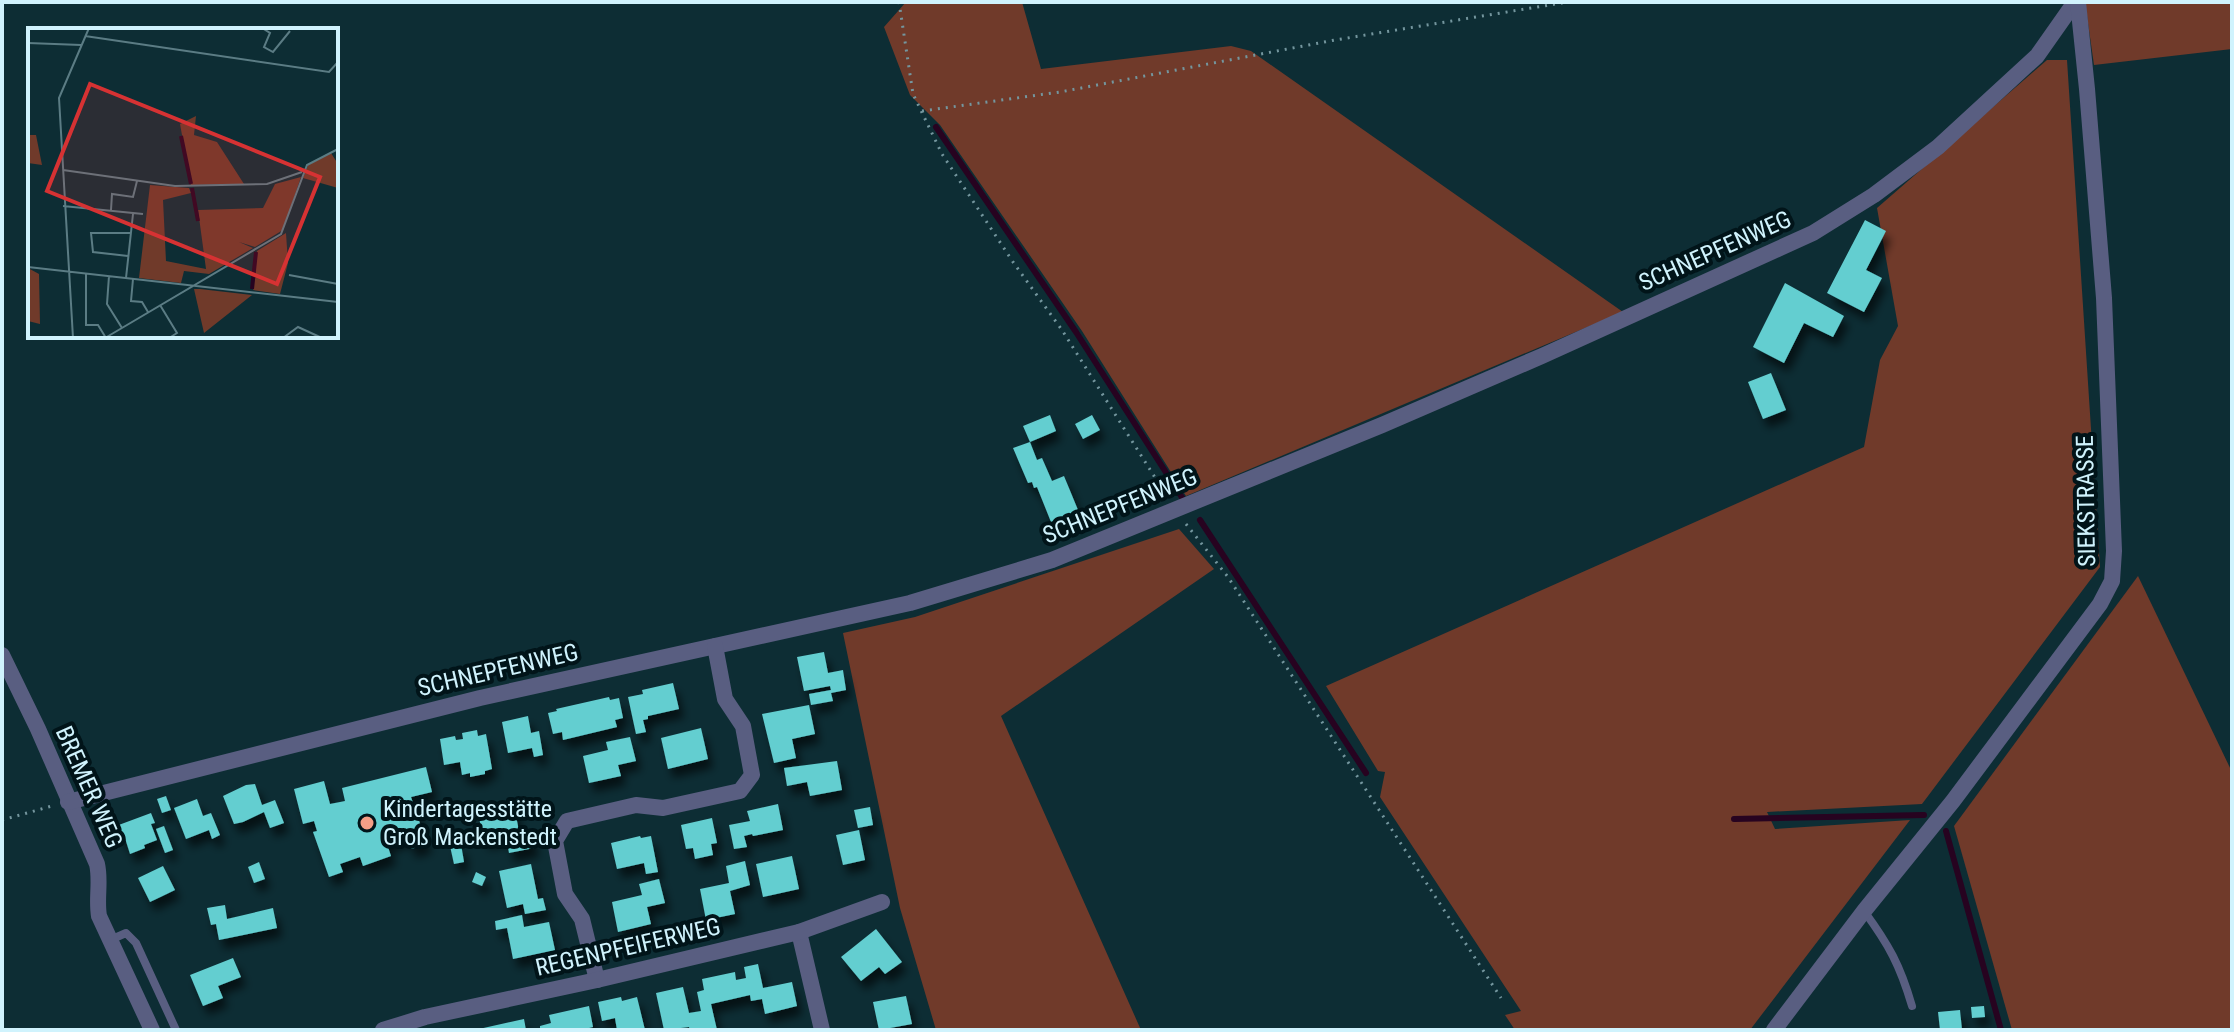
<svg xmlns="http://www.w3.org/2000/svg" width="2234" height="1032" viewBox="0 0 2234 1032" font-family="'Roboto Condensed',sans-serif">
<style>
.green{fill:#703a2a}
.lines{fill:none;stroke-linecap:round;stroke-linejoin:round}
.stream{stroke:#270320;stroke-width:6}
.building{fill:#64ced0;filter:url(#shadow)}
.path{stroke:#74969e;stroke-width:3;stroke-dasharray:2 6;stroke-linecap:butt}
.service{stroke:#595e81;stroke-width:8}
.minor{stroke:#595e81;stroke-width:16}
.poi-dot{fill:#f49e86;stroke:#011419;stroke-width:3}
.labels{text-anchor:middle;stroke-width:8;stroke-linejoin:round;paint-order:stroke}
.street-label{font-size:24px;fill:#d0f3fd;stroke:#011419}
.poi-label{font-size:24px;fill:#d0f3fd;stroke:#011419;text-anchor:start}
.inset-river{fill:none;stroke:#270320;stroke-width:4}
.inset-road{fill:none;stroke:#5b7c84;stroke-width:2}
.view{fill:#d63233;fill-opacity:0.15;stroke:#d63233;stroke-width:4}
.inset-edge{fill:none;stroke:#d0f3fd;stroke-width:4}
</style>
<defs>
<filter id="shadow"><feDropShadow dx="5" dy="9" stdDeviation="4" flood-color="#0009"/></filter>
</defs>
<rect width="100%" height="100%" fill="#0d2d34"/>
<g class="green">
<path d="M906 2H1022L1041 69 1231 46 1251 51 1623 312 1186 496 1082 331 940 125 910 95 884 27Z"/>
<path d="M2085 2H2232V49L2094 65Z"/>
<path d="M2047 60H2067L2100 567 1922 804 1767 812 1775 829 1910 820 1750 1030H1515L1505 1015 1521 1011 1380 797 1385 772 1378 771 1326 686 1864 447 1880 360 1898 326 1877 208Z"/>
<path d="M1179 529 1214 569 1001 716 1141 1030H936L900 908 843 633 915 617Z"/>
<path d="M2138 576 2232 772V1030H2012L1954 826Z"/>
</g>
<g class="lines">
<g class="stream">
<path d="M936 127 1076 332 1183 499"/>
<path d="M1200 520 1366 773"/>
<path d="M1734 819 1924 815"/>
<path d="M1946 831 2001 1030"/>
</g>
</g>
<g class="building">
<path d="M1865 220 1886 231 1866 270 1882 278 1864 312 1827 293Z"/>
<path d="M1785 283 1844 316 1833 337 1804 323 1784 363 1753 347Z"/>
<path d="M1771 373 1786 410 1763 419 1748 382Z"/>
<path d="M1050 415 1056 431 1030 442 1037 460 1042 458 1052 481 1064 476 1078 510 1051 522 1037 487 1034 488 1032 482 1028 483 1013 448 1030 442 1023 426Z"/>
<path d="M1092 415 1100 430 1083 439 1075 424Z"/>
<path d="M824 652 828 673 843 670 846 690 831 693 833 701 811 705 809 694 831 690 830 686 804 691 797 657Z"/>
<path d="M673 683 679 709 648 716V719L643 720 646 732 636 734 628 697 643 694 642 690Z"/>
<path d="M609 697 610 700 619 698 623 718 615 720 617 727 563 740 562 732 553 734 548 713 557 711 556 709Z"/>
<path d="M809 705 815 734 792 739 796 758 774 763 762 714Z"/>
<path d="M528 716 531 733 539 731 543 755 534 757 532 748 508 753 502 722Z"/>
<path d="M701 728 708 759 668 769 661 738Z"/>
<path d="M477 730 478 736 486 734 492 769 485 771V774L470 777V773L462 775 460 762 444 765 440 739 455 736 456 740 463 739 462 733Z"/>
<path d="M630 737 636 761 618 765 621 776 589 783 583 756 608 750 606 742Z"/>
<path d="M837 761 842 790 810 796 807 782 787 786 784 768Z"/>
<path d="M426 767 432 792 411 797 427 844 411 849 407 837 387 844 391 856 363 866 360 857 340 864 343 872 329 877 313 832 317 831 314 821 303 824 294 789 324 781 330 804 345 801 342 788Z"/>
<path d="M255 784 262 805 275 800 284 823 270 828 264 812 243 822 234 824 223 796 246 785Z"/>
<path d="M166 796 171 810 162 813 157 799Z"/>
<path d="M197 799 203 816 211 813 220 835 212 839 209 830 186 839 174 808Z"/>
<path d="M778 804 783 830 753 836 752 834 744 836 747 847 734 849 729 825 750 821 747 811Z"/>
<path d="M514 806 519 831 530 829 534 848 509 853 506 836 484 841 478 813Z"/>
<path d="M870 807 873 825 858 828 854 810Z"/>
<path d="M151 813 155 823 151 824 157 840 144 845 145 848 130 854 125 838 121 840 116 826Z"/>
<path d="M712 818 717 843 711 844 713 855 695 859 693 848 686 849 681 825Z"/>
<path d="M164 826 173 850 165 853 156 829Z"/>
<path d="M859 830 865 860 843 865 836 835Z"/>
<path d="M640 836 641 838 651 836 658 872 646 874 644 863 617 869 611 843Z"/>
<path d="M461 844 464 862 454 864 450 846Z"/>
<path d="M792 856 799 889 763 897 756 864Z"/>
<path d="M745 861 750 885 730 891 735 914 706 920 700 889 729 883 726 866Z"/>
<path d="M259 862 265 879 254 883 248 867Z"/>
<path d="M531 864 538 899 543 898 546 910 525 914 523 904 507 908 499 871Z"/>
<path d="M163 866 175 890 150 902 138 878Z"/>
<path d="M476 872 486 877 482 886 472 882Z"/>
<path d="M659 879 665 903 647 907 651 924 618 932 612 902 642 895 639 884Z"/>
<path d="M225 905 227 919 273 908 277 928 219 940 216 924 211 925 207 908Z"/>
<path d="M522 915 524 927 549 922 555 950 513 959 507 928 496 930 495 921Z"/>
<path d="M876 929 902 962 885 974 879 967 861 981 841 957Z"/>
<path d="M233 958 241 977 218 986 223 998 203 1006 190 975Z"/>
<path d="M758 964 763 988 792 982 797 1006 765 1014 762 999 751 1001 750 995 711 1004 717 1030H690L689 1027 664 1030 656 993 683 987 689 1013 701 1011 697 992 704 990 702 979 735 972 736 980 746 978 744 967Z"/>
<path d="M906 996 912 1024 879 1030 873 1002Z"/>
<path d="M621 997 622 1001 637 997 645 1030H617L615 1018 602 1021 598 1002Z"/>
<path d="M589 1006 593 1027 581 1030H540V1026L551 1023 549 1015Z"/>
<path d="M1984 1006 1985 1017 1972 1018 1971 1007Z"/>
<path d="M1960 1010 1962 1030H1940L1938 1012Z"/>
<path d="M524 1019 526 1030H479V1029Z"/>
</g>
<g class="lines">
<g class="path">
<path d="M899 2 913 94 942 154 1013 262 1062 330 1166 495"/>
<path d="M922 111 1060 92 1335 40 1568 2"/>
<path d="M1186 524 1228 577 1501 998"/>
<path d="M2 820 52 806"/>
<path d="M98 824 106 810"/>
</g>
<g class="service">
<path d="M1864 911C1889 945 1900 965 1912 1006"/>
<path d="M110 940 126 933 136 943 176 1030"/>
</g>
<g class="minor">
<path d="M2 655 38 729 97 864C101 881 96 899 99 916L152 1030"/>
<path d="M68 802 480 698 910 603 1052 560 1382 425 1542 356 1813 233 1874 195 1938 147 2037 56 2075 2"/>
<path d="M799 932 822 1030"/>
<path d="M597 980 582 919 565 894 555 841 567 821 636 805 663 808 740 791 752 775 743 726 725 699 715 646"/>
<path d="M383 1030 425 1017 597 980 799 932 882 902"/>
<path d="M1774 1030 1864 911 1953 801 2100 604 2112 581 2114 551 2104 298 2087 89 2078 2"/>
</g>
</g>
<circle class="poi-dot" cx="367" cy="823" r="8"/>
<g class="labels">
<g class="street-label">
<text transform="translate(1715 251) rotate(-24)" y="8">SCHNEPFENWEG</text>
<text transform="translate(2086 501) rotate(-91)" y="8">SIEKSTRASSE</text>
<text transform="translate(1120 506) rotate(-22)" y="8">SCHNEPFENWEG</text>
<text transform="translate(498 670) rotate(-13)" y="8">SCHNEPFENWEG</text>
<text transform="translate(89 787) rotate(66)" y="8">BREMER WEG</text>
<text transform="translate(628 947) rotate(-13)" y="8">REGENPFEIFERWEG</text>
</g>
<g class="poi-label">
<text x="383" y="817">Kindertagesstätte<tspan x="383" dy="28">Groß Mackenstedt</tspan></text>
</g>
</g>
<g transform="translate(28 28)">
<rect width="310" height="310" fill="#0d2d34"/>
<path d="M168 88 166 107 189 114 216 156 163 157 152 96ZM0 107H8L14 137 0 135ZM303 125 310 136V160L275 150 280 137ZM273 149 255 202 227 219 211 214 225 220 181 246 156 243 153 255 111 250 122 157 161 160 163 165 135 172 138 233 178 241 170 182 235 180 247 156ZM258 205 260 235 252 266 225 262 229 223ZM0 240 11 246 12 296 0 293ZM166 261H172L224 267 176 305Z" fill="#703a2a"/>
<path class="inset-river" d="M153 108 163 156M164 160 170 193M224 261 228 224"/>
<path class="inset-road" d="M234 0 242 5 236 19 245 24 262 3M57 8 301 44 310 34M0 15 53 17M35 142 147 158 239 156 274 144M35 178 115 186M83 182 84 166 105 169 109 153M100 228 65 224 63 205H102M0 239 310 274M58 245V297H70L78 310M261 247 310 256M81 248 79 276 94 300M98 250 105 186M105 251 103 273 114 274 120 284M132 277 149 305 141 310M45 310 31 70 61 0M77 310 253 206 279 137 310 121M255 310 270 299 294 310"/>
<path class="view" d="M62 56 292 149 249 256 19 163Z"/>
<rect width="310" height="310" class="inset-edge"/>
</g>
<rect width="2234" height="1032" fill="none" stroke="#d0f3fd" stroke-width="8"/>
</svg>
